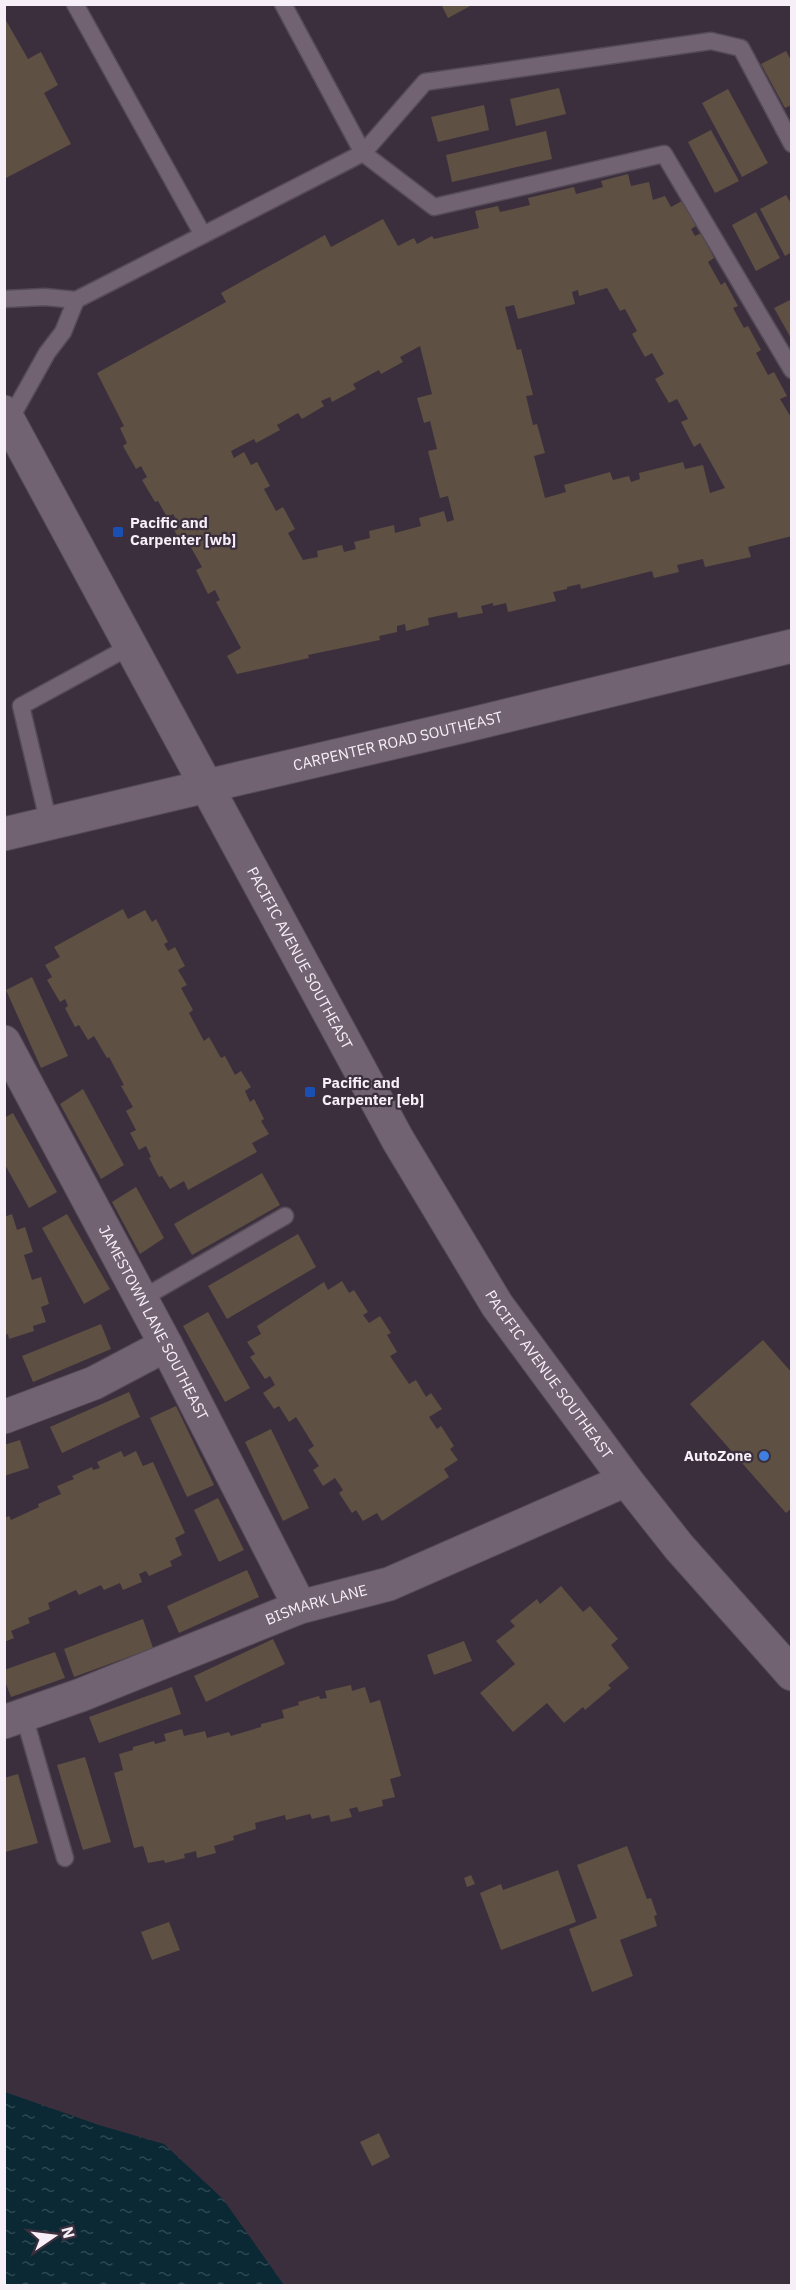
<svg xmlns="http://www.w3.org/2000/svg" width="796" height="2290" viewBox="0 0 796 2290" font-family="'IBM Plex Sans',sans-serif">
<style>
.water{fill:url(#water-ripples)}
.building{fill:#5e5042;fill-rule:evenodd}
.lines{fill:none;stroke-linecap:round;stroke-linejoin:round}
.service-casing{stroke:#554b57;stroke-width:19}
.minor-casing{stroke:#554b57;stroke-width:35}
.tertiary-casing{stroke:#554b57;stroke-width:35}
.secondary-casing{stroke:#554b57;stroke-width:35}
.service{stroke:#716372;stroke-width:16}
.minor{stroke:#716372;stroke-width:33}
.tertiary{stroke:#716372;stroke-width:33}
.secondary{stroke:#716372;stroke-width:33}
.transit-dot{fill:#1a4fb4;stroke:#3c2f3d;stroke-width:2}
.shop-dot{fill:#3f7fe0;stroke:#3c2f3d;stroke-width:2}
.labels{text-anchor:middle;stroke-width:4.5;stroke-linejoin:round;paint-order:stroke}
.poi-label{font-size:15px;font-weight:bold;fill:#f7eff8;stroke:#3c2f3d;text-anchor:start}
.street-label{font-size:15px;fill:#f7eff8;stroke:#3c2f3d}
</style>
<defs>
<pattern id="water-ripples" width="26" height="14" patternUnits="userSpaceOnUse" patternTransform="scale(1.5)"><rect width="26" height="14" fill="#0a2934"/><path d="M2 4q2-2 4 0t4 0M15 11q2-2 4 0t4 0" fill="none" stroke="#2e4852"/></pattern>
</defs>
<rect width="100%" height="100%" fill="#3c2f3d"/>
<path class="water" d="M5 2092 99 2125 164 2144 223 2199 284 2285H5Z"/>
<g class="building">
<path d="M441 4H474L448 18Z"/>
<path d="M4 17 28 59 41 52 58 85 44 93 71 144 4 179Z"/>
<path d="M786 51 792 62V105L785 108 761 64Z"/>
<path d="M559 88 566 114 516 126 510 99Z"/>
<path d="M728 89 768 163 742 177 702 103Z"/>
<path d="M484 105 489 130 438 142 431 117Z"/>
<path d="M711 130 739 181 715 193 688 142Z"/>
<path d="M546 131 552 159 452 182 446 155Z"/>
<path d="M628 174 631 186 649 182 653 200 665 196 671 207 682 201 696 226 691 229 695 236 701 233 714 258 708 262 721 285 725 282 738 306 733 308 744 328 748 326 761 350 756 353 768 375 774 372 787 396 780 399 792 419V536L748 547 751 557 705 567 703 559 677 565 679 572 654 578 652 571 581 589 580 584 567 587V589L553 592 556 601 508 612 506 603 493 606V603L481 606 483 613 458 618 457 612 428 618 429 625 406 631 405 624 397 626V632L379 636 380 640 308 655 309 658 237 674 227 656 241 648 216 602 220 600 215 590 208 594 196 570 202 567 189 544 183 547 171 524 177 521 173 514 167 517 158 501 155 502 142 480 147 477 141 466 136 469 123 446 127 443 120 428 124 426 97 373 226 302 221 293 325 235 331 247 383 219 398 246 414 238 417 244 432 236 434 239 479 228 475 211 498 206 500 212 530 205 528 198 574 187 576 194 603 187 601 181ZM607 288 620 311 625 309 637 331 632 334 645 357 652 353 664 374 655 379 669 403 677 399 688 419 681 422 694 447 700 443 725 488 710 493 703 465 685 469 683 462 639 473 640 479 631 482 629 476 613 480 610 472 564 485 566 492 545 498 534 456 545 453 537 424 533 425 526 396 533 395 521 349 517 350 505 307 514 305 518 319 575 304 572 292 578 290 579 296ZM420 346 432 394 417 398 424 423 430 421 437 449 428 451 440 498 448 496 454 520 447 522 444 511 419 518 421 526 395 533 394 525 369 531 370 538 354 542 356 549 344 552 342 545 317 551 318 557 303 560 288 533 295 529 283 507 276 511 264 489 270 486 257 462 251 465 244 452 234 458 231 451 254 439 256 443 280 430 277 425 298 413 302 419 324 406 321 401 330 397 332 402 356 389 353 384 379 370 381 374 403 362 400 357Z"/>
<path d="M786 195 792 205V252L785 256 760 209Z"/>
<path d="M756 212 780 258 756 271 732 225Z"/>
<path d="M792 299V340L774 308Z"/>
<path d="M123 909 128 919 145 910 152 922 156 919 168 942 164 944 168 951 175 947 185 966 178 970 187 985 181 988 193 1010 189 1013 204 1041 209 1037 221 1058 225 1056 235 1075 241 1071 251 1087 245 1091 250 1102 254 1099 264 1119 261 1121 269 1134 252 1143 257 1152 188 1190 184 1181 170 1189 162 1176 159 1177 149 1158 151 1157 146 1146 139 1150 130 1133 136 1130 126 1111 133 1107 121 1086 124 1085 109 1057 107 1058 94 1036 88 1040 79 1025 75 1027 65 1008 68 1006 65 999 60 1002 47 980 52 977 45 965 60 957 54 947Z"/>
<path d="M32 977 68 1056 41 1068 6 990Z"/>
<path d="M83 1089 124 1165 101 1179 60 1104Z"/>
<path d="M13 1113 57 1192 29 1208 4 1163V1118Z"/>
<path d="M262 1173 280 1205 192 1255 174 1224Z"/>
<path d="M136 1187 164 1238 140 1254 112 1202Z"/>
<path d="M12 1214 17 1230 25 1227 33 1252 24 1255 32 1280 41 1277 49 1304 41 1307 46 1322 33 1326 34 1331 9 1339 8 1334 4 1335V1217Z"/>
<path d="M67 1214 110 1289 84 1304 42 1228Z"/>
<path d="M298 1234 316 1267 227 1319 208 1286Z"/>
<path d="M342 1281 349 1293 354 1290 368 1312 363 1315 369 1323 380 1316 391 1333 387 1335 397 1352 390 1356 409 1384 416 1380 426 1397 431 1393 442 1409 429 1417 437 1429 441 1426 454 1446 450 1449 458 1460 444 1469 449 1477 382 1521 377 1513 363 1521 356 1510 352 1513 339 1493 343 1490 335 1478 323 1486 313 1470 319 1466 308 1450 314 1446 296 1417 289 1422 279 1406 274 1409 263 1393 275 1385 270 1376 265 1379 250 1357 255 1354 247 1342 261 1334 257 1326 324 1282 328 1290Z"/>
<path d="M208 1312 250 1388 225 1402 183 1326Z"/>
<path d="M101 1324 111 1349 33 1382 22 1356Z"/>
<path d="M763 1340 792 1373V1508L786 1513 690 1404Z"/>
<path d="M129 1392 140 1417 62 1453 50 1427Z"/>
<path d="M176 1406 214 1485 187 1497 150 1418Z"/>
<path d="M271 1429 309 1508 283 1521 245 1442Z"/>
<path d="M20 1440 29 1468 4 1476V1445Z"/>
<path d="M121 1451 124 1457 136 1451 143 1466 153 1462 185 1533 175 1538 182 1555 170 1561 172 1566 149 1576 146 1571 139 1574 142 1582 123 1590 120 1583 104 1590 101 1585 79 1595 76 1590 48 1603 50 1609 28 1618 30 1623 11 1631 14 1638 4 1642V1518L9 1516 11 1520 39 1507 38 1504 61 1494 57 1486 74 1479 72 1476 92 1467 93 1470 100 1468 97 1462Z"/>
<path d="M218 1498 244 1550 219 1562 194 1510Z"/>
<path d="M247 1570 259 1597 179 1633 167 1606Z"/>
<path d="M561 1586 583 1612 590 1606 618 1639 611 1645 629 1668 608 1685 611 1688 585 1710 583 1707 564 1723 547 1703 513 1732 480 1693 515 1664 496 1641 515 1626 510 1621 537 1599 540 1604Z"/>
<path d="M143 1619 153 1648 74 1677 64 1649Z"/>
<path d="M273 1639 285 1664 206 1702 194 1676Z"/>
<path d="M464 1641 472 1661 434 1675 427 1655Z"/>
<path d="M55 1652 65 1678 11 1697 4 1679V1670Z"/>
<path d="M351 1685 352 1691 365 1687 370 1703 380 1700 401 1776 390 1779 395 1797 382 1800 383 1806 359 1812 357 1807 349 1809 352 1817 331 1822 329 1815 312 1819 310 1814 286 1820 285 1815 255 1823 256 1829 233 1836 234 1840 214 1846 216 1853 197 1858 196 1851 184 1854 185 1858 165 1863 164 1860 148 1863 143 1846 134 1848 114 1773 123 1770 119 1754 133 1750V1747L154 1741 155 1744 166 1741 164 1734 182 1729 184 1736 205 1731 207 1738 229 1732 231 1736 261 1727V1724L284 1718 282 1710 299 1705 298 1702 319 1696 320 1699 327 1698 325 1691Z"/>
<path d="M172 1687 181 1714 99 1743 89 1717Z"/>
<path d="M85 1757 111 1842 83 1850 57 1765Z"/>
<path d="M18 1774 38 1843 5 1852 4 1778Z"/>
<path d="M627 1846 647 1899 651 1898 657 1915 654 1916 657 1926 620 1940 633 1976 592 1992 569 1929 597 1918 577 1865Z"/>
<path d="M558 1870 576 1922 501 1950 480 1893 501 1884 503 1890Z"/>
<path d="M471 1875 475 1884 467 1887 464 1878Z"/>
<path d="M169 1922 180 1950 152 1960 141 1932Z"/>
<path d="M379 2133 390 2157 372 2166 360 2142Z"/>
</g>
<g class="lines">
<g class="service-casing">
<g id="service">
<path d="M283 4 363 153 434 207 664 154 792 370"/>
<path d="M203 235 363 153 425 82 711 41 741 48 792 144"/>
<path d="M4 299 45 297 76 300 203 235 75 4"/>
<path d="M9 421 47 353 63 332 76 300"/>
<path d="M49 824 21 706 131 646"/>
<path d="M141 1299 285 1216"/>
<path d="M24 1716 65 1858"/>
</g>
</g>
<g class="minor-casing">
<g id="minor">
<path id="s1" d="M4 1042 166 1345 300 1607"/>
<path d="M4 1417 94 1383 166 1345"/>
<path id="s2" d="M4 1722 81 1695 300 1607 389 1584 626 1480"/>
</g>
</g>
<g class="tertiary-casing">
<path id="tertiary" d="M4 834 207 786"/>
</g>
<g class="secondary-casing">
<g id="secondary">
<path id="s3" d="M4 412 398 1140 497 1305 626 1480 679 1547 792 1674"/>
<path id="s4" d="M207 786 464 726 792 646"/>
</g>
</g>
<use href="#service" class="service"/>
<use href="#minor" class="minor"/>
<use href="#tertiary" class="tertiary"/>
<use href="#secondary" class="secondary"/>
</g>
<g class="transit-dot">
<rect x="112" y="526" width="12" height="12" rx="3"/>
<rect x="304" y="1086" width="12" height="12" rx="3"/>
</g>
<circle class="shop-dot" cx="764" cy="1456" r="6"/>
<g class="labels">
<g class="poi-label">
<text x="130" y="528">Pacific and<tspan x="130" dy="17">Carpenter [wb]</tspan></text>
<text x="322" y="1088">Pacific and<tspan x="322" dy="17">Carpenter [eb]</tspan></text>
<text x="752" y="1461" text-anchor="end">AutoZone</text>
</g>
<g class="street-label">
<text dy="5" stroke="none"><textPath href="#s4" startOffset="196">CARPENTER ROAD SOUTHEAST</textPath></text>
<text dy="5" stroke="none"><textPath href="#s3" startOffset="621">PACIFIC AVENUE SOUTHEAST</textPath></text>
<text dy="5" stroke="none"><textPath href="#s1" startOffset="318">JAMESTOWN LANE SOUTHEAST</textPath></text>
<text dy="5" stroke="none"><textPath href="#s3" startOffset="1107">PACIFIC AVENUE SOUTHEAST</textPath></text>
<text dy="5" stroke="none"><textPath href="#s2" startOffset="334">BISMARK LANE</textPath></text>
</g>
</g>
<rect width="796" height="2290" fill="none" stroke="#f7eff8" stroke-width="12"/>
<g transform="translate(54 2236) rotate(76)" stroke="#3c2f3d" stroke-width="4.5" paint-order="stroke">
<path d="M0-4.5L10 22L0 15L-10 22Z" fill="#f7eff8"/>
<text y="-9" font-size="16" font-weight="bold" text-anchor="middle" fill="#f7eff8">N</text>
</g>
</svg>
